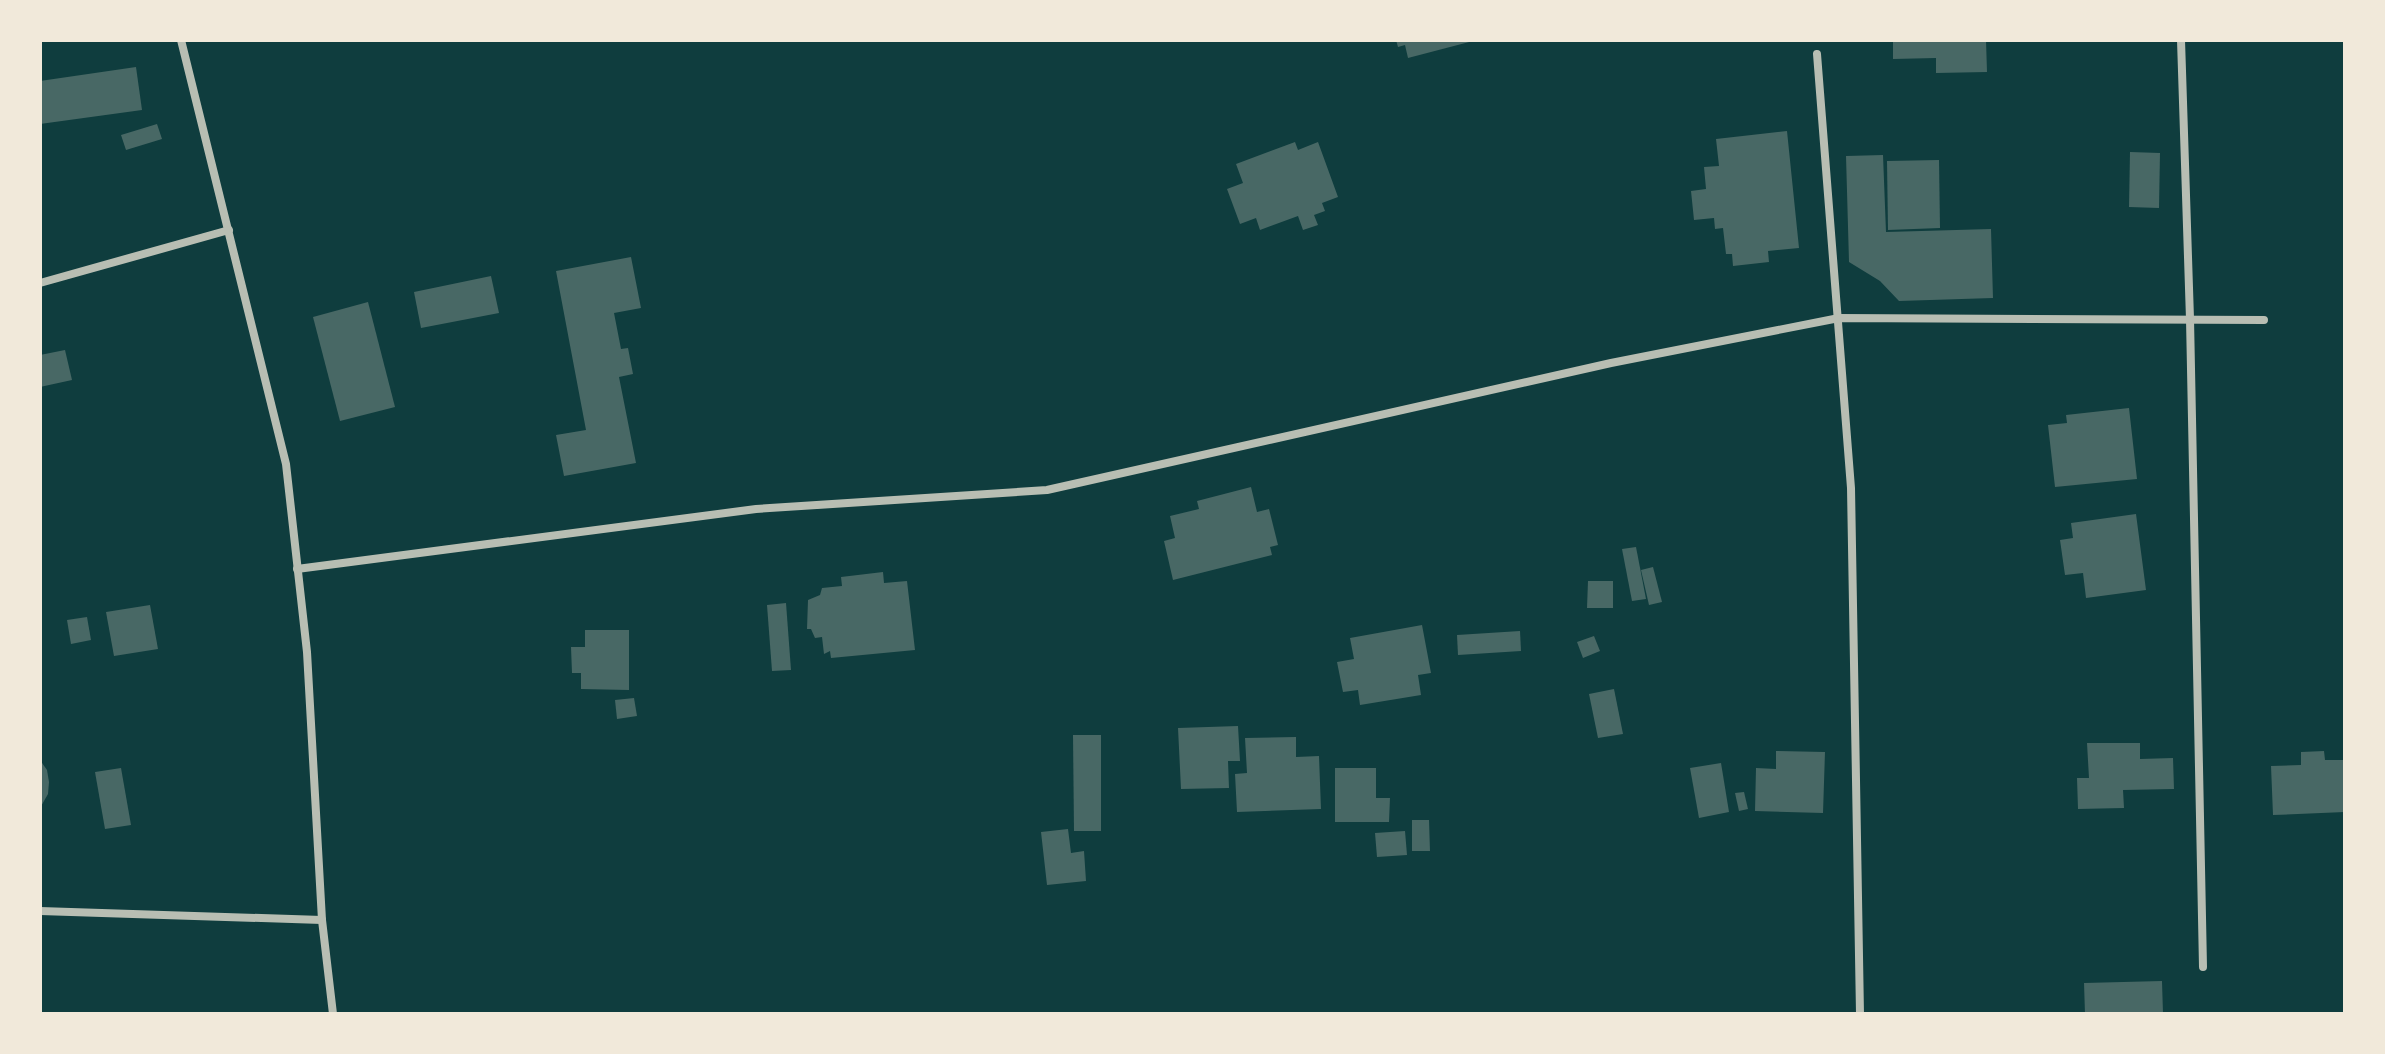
<svg xmlns="http://www.w3.org/2000/svg" width="2385" height="1054" viewBox="0 0 2385 1054" font-family="Mulish,sans-serif">
<style>
.building{fill:#486865}
.lines{fill:none;stroke-linecap:round;stroke-linejoin:round}
.minor{stroke:#b8beb3;stroke-width:8}
</style>
<rect width="100%" height="100%" fill="#0f3d3e"/>
<g class="building">
<path d="M1396 40H1473V41L1408 58 1405 45 1398 47Z"/>
<path d="M1893 40H1986L1987 72 1936 73V58L1893 59Z"/>
<path d="M136 67 142 110 40 124V81Z"/>
<path d="M157 124 162 139 126 150 121 135Z"/>
<path d="M1787 131 1799 248 1768 251 1769 262 1733 266 1732 254H1726L1723 228 1715 229 1714 218 1694 220 1691 191 1706 189 1704 167 1719 166 1716 139Z"/>
<path d="M1295 142 1298 150 1318 142 1338 197 1322 203 1325 211 1314 215 1318 225 1303 230 1298 216 1260 230 1256 218 1240 224 1227 189 1243 183 1236 164Z"/>
<path d="M2130 152 2160 153 2159 208 2129 207Z"/>
<path d="M1883 155 1886 232 1991 229 1993 298 1899 301 1880 281 1849 262 1846 156Z"/>
<path d="M1939 160 1940 228 1888 230 1887 161Z"/>
<path d="M631 257 641 308 614 313 621 349 628 348 633 374 619 377 636 463 564 476 556 435 586 430 556 271Z"/>
<path d="M491 276 499 313 421 328 414 292Z"/>
<path d="M368 302 395 407 340 421 313 317Z"/>
<path d="M65 350 72 380 40 387V355Z"/>
<path d="M2129 408 2137 479 2055 487 2048 425 2067 423 2066 415Z"/>
<path d="M1251 487 1257 512 1269 509 1278 545 1270 547 1272 555 1173 580 1164 541 1175 538 1170 516 1199 509 1197 501Z"/>
<path d="M2136 514 2146 590 2086 598 2083 573 2065 575 2060 540 2073 538 2071 523Z"/>
<path d="M1636 547 1646 599 1632 601 1622 549Z"/>
<path d="M1653 567 1662 602 1649 605 1641 570Z"/>
<path d="M883 572 884 583 907 581 915 650 831 658 830 651 824 654 822 637 815 638 811 629H807L808 600 820 595 822 588 842 586 841 577Z"/>
<path d="M1588 581H1613V608H1587Z"/>
<path d="M786 603 791 670 772 671 767 605Z"/>
<path d="M150 605 158 649 114 656 106 612Z"/>
<path d="M87 617 91 640 71 644 67 620Z"/>
<path d="M1422 625 1431 673 1418 675 1421 695 1360 705 1358 690 1343 692 1337 662 1354 659 1350 638Z"/>
<path d="M585 630H629V690L581 689V673H572L571 647H585Z"/>
<path d="M1520 631 1521 651 1458 655 1457 635Z"/>
<path d="M1594 636 1600 651 1583 658 1577 642Z"/>
<path d="M1614 689 1623 734 1598 738 1589 694Z"/>
<path d="M634 698 637 716 617 719 615 700Z"/>
<path d="M1238 726 1240 761H1228L1229 788 1181 789 1178 728Z"/>
<path d="M1073 735H1101V831H1074Z"/>
<path d="M1296 737V757L1319 756 1321 809 1237 812 1235 774 1247 773 1245 738Z"/>
<path d="M2087 743H2140V759L2173 758 2174 789 2123 790 2124 808 2078 809 2077 778H2089Z"/>
<path d="M1776 751 1825 752 1823 813 1755 811 1756 768 1776 769Z"/>
<path d="M2324 751 2325 760H2345V812L2273 815 2271 766 2301 765V752Z"/>
<path d="M40 760 47 770 49 782 48 794 40 808Z"/>
<path d="M1721 763 1729 812 1699 818 1690 768Z"/>
<path d="M121 768 131 825 105 829 95 772Z"/>
<path d="M1335 768H1376V798H1390L1389 822H1335Z"/>
<path d="M1744 792 1748 809 1739 811 1735 793Z"/>
<path d="M1412 820H1429L1430 851H1412Z"/>
<path d="M1068 829 1071 853 1084 851 1086 881 1047 885 1041 832Z"/>
<path d="M1405 831 1407 855 1377 857 1375 833Z"/>
<path d="M2162 981 2163 1014H2085L2084 983Z"/>
</g>
<g class="lines">
<g class="minor">
<path d="M181 40 286 464 307 652 322 920 333 1014"/>
<path d="M2181 40 2190 319 2203 967"/>
<path d="M1817 54 1851 488 1860 1014"/>
<path d="M40 283 229 230"/>
<path d="M297 569 756 509 1047 490 1611 363 1839 318 2264 320"/>
<path d="M40 911 322 920"/>
</g>
</g>
<rect width="2385" height="1054" fill="none" stroke="#f1e9da" stroke-width="84"/>
</svg>
